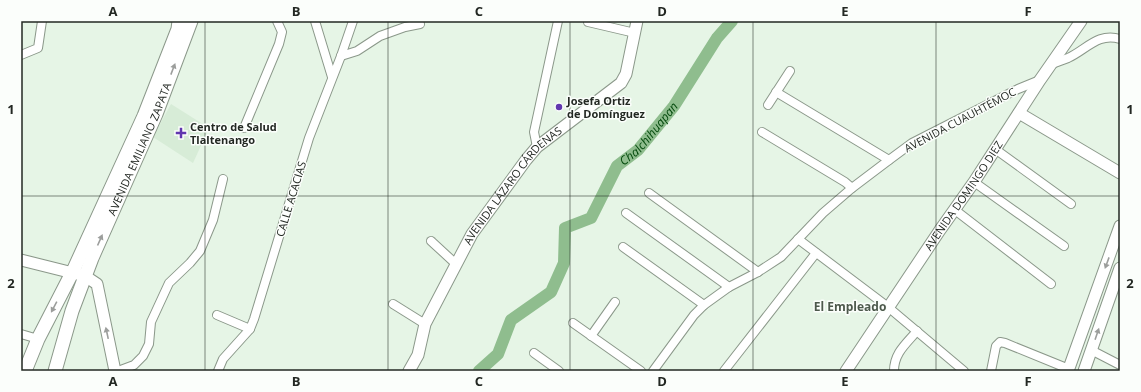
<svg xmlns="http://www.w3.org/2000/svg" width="1141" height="392" viewBox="0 0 1141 392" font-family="'Open Sans',sans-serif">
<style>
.built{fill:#d7ecd7}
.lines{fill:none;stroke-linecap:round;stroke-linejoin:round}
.river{stroke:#8fbd8e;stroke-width:12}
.street-casing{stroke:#8b988a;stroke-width:10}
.secondary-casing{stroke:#8b988a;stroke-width:13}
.primary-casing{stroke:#8b988a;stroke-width:15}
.street{stroke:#fff;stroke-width:8}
.secondary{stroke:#fff;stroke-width:11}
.primary{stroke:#fff;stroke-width:13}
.oneway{fill:#9c9e9c}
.grid{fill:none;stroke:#232823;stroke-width:1;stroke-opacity:0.55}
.poi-dot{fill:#6137af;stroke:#fbfefb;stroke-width:1.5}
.labels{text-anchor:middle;stroke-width:3;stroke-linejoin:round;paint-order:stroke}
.poi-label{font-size:11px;font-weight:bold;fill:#232823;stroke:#fbfefb;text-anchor:start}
.street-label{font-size:11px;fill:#232823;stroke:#fbfefb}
.water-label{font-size:12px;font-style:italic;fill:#044a0d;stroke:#fbfefb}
.neighbourhood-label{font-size:12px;font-weight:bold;fill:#4d594c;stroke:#fbfefb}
.neatline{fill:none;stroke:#232823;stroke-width:1.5}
.grid-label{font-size:13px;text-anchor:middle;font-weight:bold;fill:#232823}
</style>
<rect width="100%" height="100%" fill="#e6f5e6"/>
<path class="built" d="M171 104 209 128 193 163 153 137Z"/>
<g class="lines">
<path class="river" id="s1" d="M479 371 498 354 511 320 551 292 564 263 565 228 591 218 617 166 638 150 674 106 717 38 732 21"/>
<g class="street-casing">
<g id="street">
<path d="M315 21 332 77"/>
<path d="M588 22 635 33"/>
<path d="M21 55 38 48 42 21"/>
<path d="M341 56 357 51 380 36 405 27 420 24"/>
<path d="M1052 64C1057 62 1063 60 1068 58 1086 50 1098 32 1120 39"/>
<path d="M776 92 889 160"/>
<path d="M768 105 790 71"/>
<path d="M244 128 279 44 282 32 277 21"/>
<path d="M762 132 845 182 852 188"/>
<path d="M537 147 534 132 558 21"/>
<path d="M995 149 1071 204"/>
<path d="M974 182 1064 246"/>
<path d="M649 193 758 272"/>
<path d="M955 210 1051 284"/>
<path d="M626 213 729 287"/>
<path d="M798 239 888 307 964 371"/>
<path d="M431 241 456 264"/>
<path d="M623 247 704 305"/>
<path d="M393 304 425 324"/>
<path d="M217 315 250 329"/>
<path d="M573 323 641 371"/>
<path d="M21 334 38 339"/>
<path d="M591 336 615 302"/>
<path d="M1091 350 1120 365"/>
<path d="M534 353 559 371"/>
<path d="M118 371 134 365 143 356 149 344 151 322 169 283 190 263 200 251 213 220 223 179"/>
<path d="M218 371 223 359 250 329 254 319 309 138 341 56 353 21"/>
<path d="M653 371 694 315 704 305 729 287 758 272 781 257 823 213 852 188 889 160 912 143 1018 89 1040 80"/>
<path d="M724 371 816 253"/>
<path d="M894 371C894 353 906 344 917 331"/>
<path d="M991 371 996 346 1000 342 1005 343 1069 369"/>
</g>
</g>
<g class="secondary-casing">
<g id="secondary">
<path d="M1019 113 1120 173"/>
<path d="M21 260 85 276 97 284 115 371"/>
<path id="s2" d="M409 371 418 355 425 324 472 234 526 160 537 147 621 83 626 74 637 21"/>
<path id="s3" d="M846 371 940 230 974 182 1040 80 1081 21"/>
<path d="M1068 371 1120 226"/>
<path d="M1084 371 1120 268"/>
</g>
</g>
<g class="primary-casing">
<g id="primary">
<path d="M25 371 38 339 74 269 144 116 178 29 179 21"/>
<path id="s4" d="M55 371 72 311 92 258 156 114 191 21"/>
</g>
</g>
<use href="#street" class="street"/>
<use href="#secondary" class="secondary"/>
<use href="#primary" class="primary"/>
</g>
<defs><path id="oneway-solid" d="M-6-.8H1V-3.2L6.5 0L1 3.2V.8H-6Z"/></defs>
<g class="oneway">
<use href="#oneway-solid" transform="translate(173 69) rotate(-69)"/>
<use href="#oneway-solid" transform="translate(100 240) rotate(-66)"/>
<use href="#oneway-solid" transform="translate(1107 263) rotate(110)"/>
<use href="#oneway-solid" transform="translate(54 307) rotate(118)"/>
<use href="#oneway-solid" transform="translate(107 333) rotate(-102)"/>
<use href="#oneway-solid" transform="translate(1097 334) rotate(-71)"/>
</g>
<path class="grid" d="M205 21V371M388 21V371M570 21V371M753 21V371M936 21V371M21 196H1120"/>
<g class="poi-dot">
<circle cx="559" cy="107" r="4"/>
<path d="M179 127h4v4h4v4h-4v4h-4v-4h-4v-4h4z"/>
</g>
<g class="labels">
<g class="poi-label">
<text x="567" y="105">Josefa Ortiz<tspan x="567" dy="13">de Domínguez</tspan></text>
<text x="190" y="131">Centro de Salud<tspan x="190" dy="13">Tlaltenango</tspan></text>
</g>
<g class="street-label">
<text transform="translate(960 120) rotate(-28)" y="4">AVENIDA CUAUHTÉMOC</text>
<text dy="4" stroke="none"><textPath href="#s4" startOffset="238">AVENIDA EMILIANO ZAPATA</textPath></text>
<text dy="4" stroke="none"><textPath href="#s2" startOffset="215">AVENIDA LÁZARO CÁRDENAS</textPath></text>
<text dy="4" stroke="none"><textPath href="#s3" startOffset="211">AVENIDA DOMINGO DIEZ</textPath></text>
<text transform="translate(291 199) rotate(-73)" y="4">CALLE ACACIAS</text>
</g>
<g class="water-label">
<text dy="4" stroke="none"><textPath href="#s1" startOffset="309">Chalchihuapan</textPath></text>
</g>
<g class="neighbourhood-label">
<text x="850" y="311">El Empleado</text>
</g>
</g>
<rect width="1141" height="392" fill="none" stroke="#fbfefb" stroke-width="44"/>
<rect x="22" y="22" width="1097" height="348" class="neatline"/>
<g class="grid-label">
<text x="113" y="16">A</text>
<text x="296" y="16">B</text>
<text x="479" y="16">C</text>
<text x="662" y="16">D</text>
<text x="845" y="16">E</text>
<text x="1028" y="16">F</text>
<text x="11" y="114">1</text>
<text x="1130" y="114">1</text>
<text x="11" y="288">2</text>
<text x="1130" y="288">2</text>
<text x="113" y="386">A</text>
<text x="296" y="386">B</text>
<text x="479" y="386">C</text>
<text x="662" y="386">D</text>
<text x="845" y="386">E</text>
<text x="1028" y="386">F</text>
</g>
</svg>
